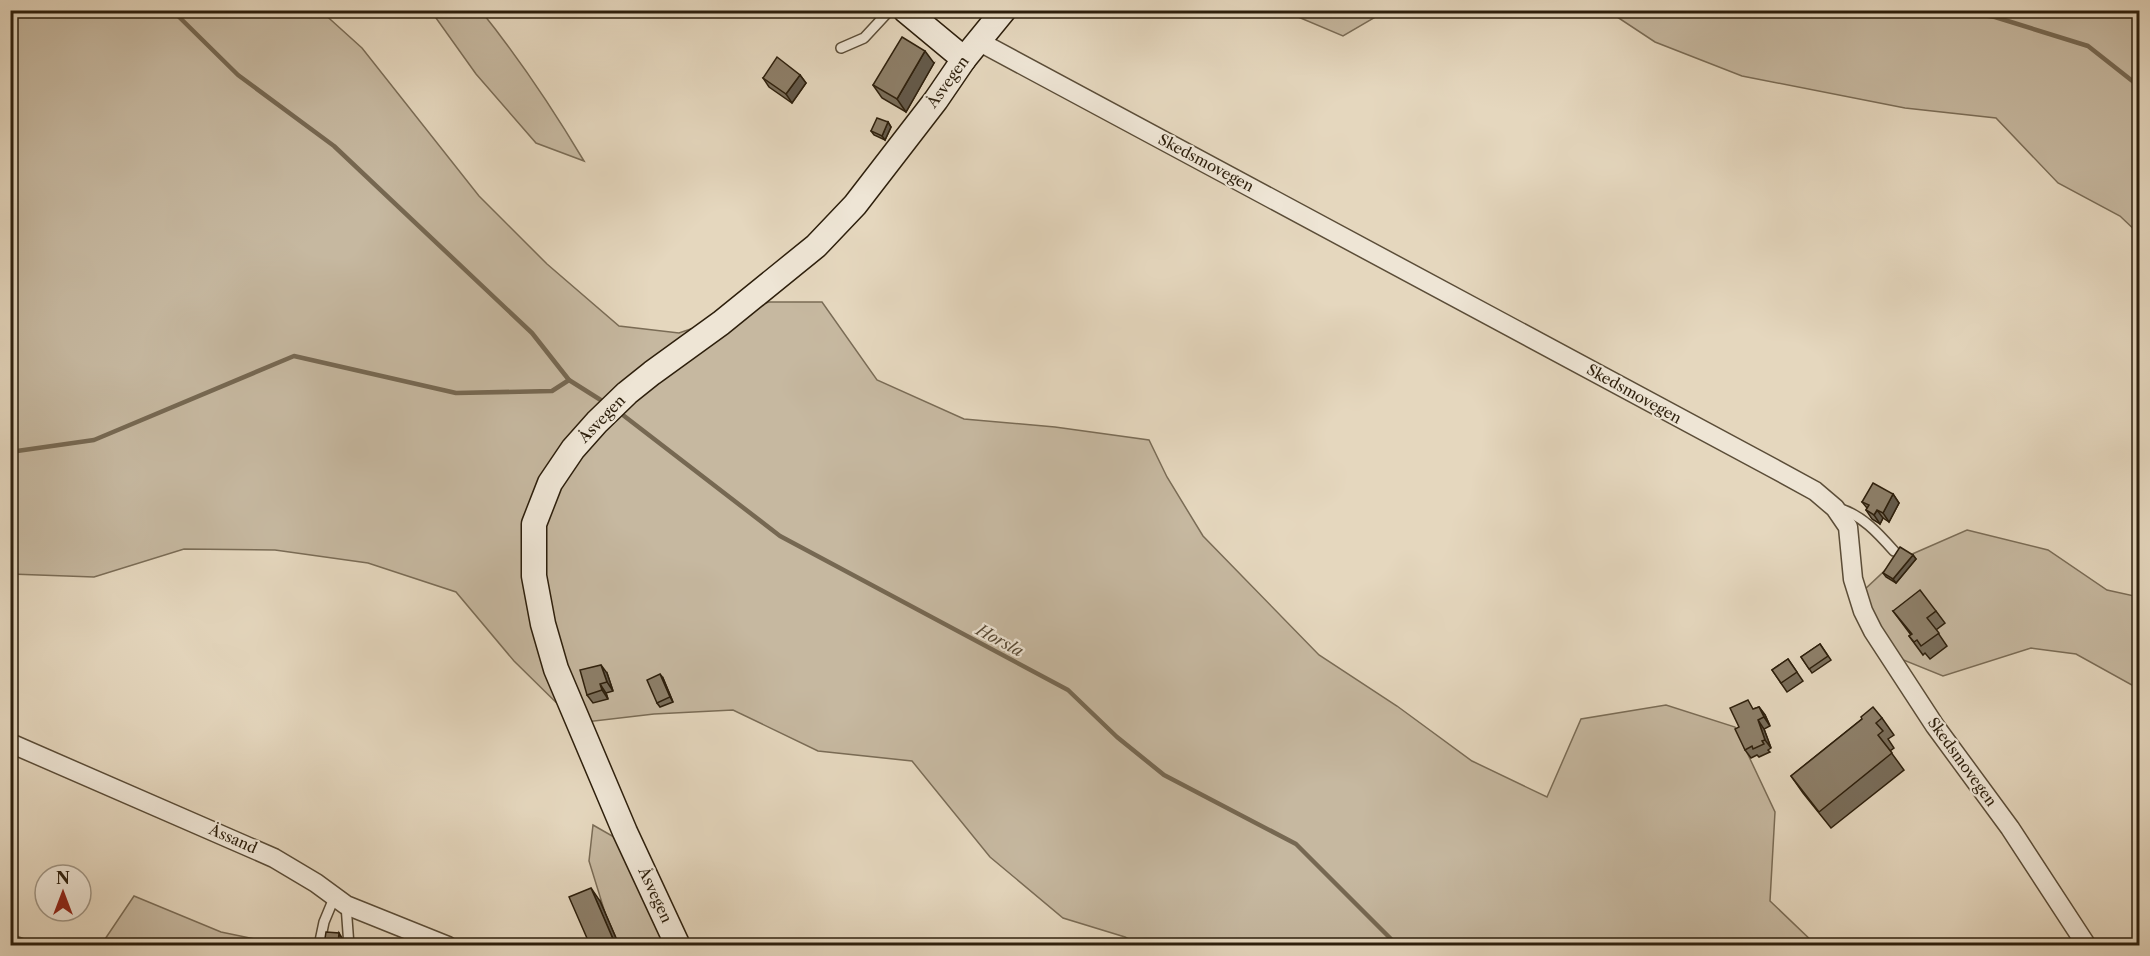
<svg xmlns="http://www.w3.org/2000/svg" width="2150" height="956" viewBox="0 0 2150 956" font-family="'Libre Caslon Text',serif">
<style>
.green{fill:#c6b8a0;stroke:#7a6c56;stroke-width:1.5}
.lines{fill:none;stroke-linecap:round;stroke-linejoin:round}
.stream{stroke:#766852;stroke-width:4.5}
.service-casing{stroke:#5b4d38;stroke-width:12}
.minor-casing{stroke:#5b4d38;stroke-width:21}
.secondary-casing{stroke:#2d1f0c;stroke-width:27}
.service{stroke:#eee5d5;stroke-width:9}
.minor{stroke:#eee5d5;stroke-width:18}
.secondary{stroke:#eee5d5;stroke-width:24}
.wall{fill:#796d5a;stroke:#2d1f0c;stroke-width:1.5}
.shaded-wall{fill:#63594a;stroke:#2d1f0c;stroke-width:1.5}
.building{fill:#8d7f69;stroke:#2d1f0c;stroke-width:1.5}
.labels{text-anchor:middle;stroke-width:4.5;stroke-linejoin:round;paint-order:stroke}
.street-label{font-size:15px;fill:#2d1f0c;stroke:#eee5d5}
.water-label{font-size:16px;font-style:italic;fill:#574935;stroke:#eee5d5}
</style>
<rect width="100%" height="100%" fill="#e5d7be"/>
<filter id="stains"><feTurbulence type="fractalNoise" baseFrequency=".00333" numOctaves="4"/><feColorMatrix values="0 0 0 0 .2 0 0 0 0 .09 0 0 0 0 .02 0 0 0 .5 -.17"/></filter>
<radialGradient id="worn" r=".72"><stop offset=".6" stop-color="#630" stop-opacity="0"/><stop offset="1" stop-color="#630" stop-opacity=".3"/></radialGradient>
<g class="green">
<path d="M11 11H321L362 48 479 196 547 264 619 326 679 333 769 302H822L877 380 964 419 1055 427 1149 440 1167 477 1203 536 1319 655 1397 706 1472 761 1547 797 1581 719 1666 705 1735 727 1775 812 1770 901 1816 945H1140L1125 937 1063 918 990 857 912 761 818 751 733 710 654 714 577 723 514 661 456 592 368 563 275 550 184 549 94 577 11 574Z"/>
<path d="M431 11H481C519 58 553 109 584 161L536 143 476 74Z"/>
<path d="M1284 11H1383L1379 15 1343 36Z"/>
<path d="M1608 11H2139V234L2120 216 2058 183 1996 118 1905 108 1742 76 1655 42Z"/>
<path d="M1967 530 2048 550 2107 590 2139 597V689L2076 654 2031 648 1943 676 1891 655 1862 592 1894 562Z"/>
<path d="M593 825 628 845 679 945H615L589 861Z"/>
<path d="M134 896 221 932 284 945H101Z"/>
</g>
<g class="lines">
<g class="stream">
<path d="M172 10 238 75 334 146 532 333 569 380 607 404"/>
<path d="M1953 10 1995 17 2088 46 2140 87"/>
<path d="M619 412 780 536 1068 690 1117 737 1164 775 1296 844 1398 946"/>
<path d="M10 452 94 440 294 356 456 393 552 391 569 380"/>
<path d="M10 935 39 946"/>
</g>
<g class="service-casing">
<g id="service">
<path d="M841 48 864 38 890 10"/>
<path d="M1838 508C1862 515 1878 533 1894 551"/>
<path d="M346 905 349 946"/>
<path d="M319 946 324 922 334 898"/>
</g>
</g>
<g class="minor-casing">
<g id="minor">
<path d="M978 41 1773 468 1815 491 1835 508 1848 527 1853 579 1863 611 1873 631 1935 726 2010 828 2087 946"/>
<path d="M10 743 274 858 316 883 346 905 448 946"/>
</g>
</g>
<g class="secondary-casing">
<g id="secondary">
<path d="M905 10 964 59"/>
<path d="M678 946 625 832 556 669 543 624 534 576V524L550 483 573 449 597 422 627 393 652 373 721 323 816 246 855 205 936 100 964 59 1004 10"/>
</g>
</g>
<use href="#service" class="service"/>
<use href="#minor" class="minor"/>
<use href="#secondary" class="secondary"/>
</g>
<g class="wall">
<path d="M934 63 906 112 882 98 873 85Z"/>
<path d="M800 75 806 83 792 103 769 87 763 78Z"/>
<path d="M888 122 891 127 885 140 874 135 871 131Z"/>
<path d="M1893 494 1899 503 1889 522 1883 518 1880 524 1872 519 1866 510 1867 508 1862 502Z"/>
<path d="M1913 555 1916 559 1896 583 1886 577 1883 573Z"/>
<path d="M1893 611H1936L1945 623 1936 630 1947 646 1930 659 1925 653 1923 655 1909 636 1911 635Z"/>
<path d="M1820 644 1831 660 1812 673 1801 657Z"/>
<path d="M1788 659 1803 681 1787 692 1772 670Z"/>
<path d="M607 673 613 691 606 693 608 699 593 703 587 695Z"/>
<path d="M663 678 673 702 660 707 657 703Z"/>
<path d="M1759 707 1765 715 1770 726 1764 729 1771 748 1768 750 1770 752 1759 757 1757 755 1751 758 1745 750 1739 727 1754 709Z"/>
<path d="M1882 718 1894 735 1888 739 1894 748 1890 751 1904 770 1831 828 1803 793 1791 776 1862 719Z"/>
<path d="M600 901 619 945H590Z"/>
</g>
<g class="shaded-wall">
<path d="M925 51 934 63 906 112 897 99Z"/>
<path d="M800 75 806 83 792 103 786 94Z"/>
<path d="M888 122 891 127 885 140 882 136Z"/>
<path d="M1893 494 1899 503 1889 522 1883 513Z"/>
<path d="M1877 510 1883 518 1880 524 1874 515Z"/>
<path d="M1913 555 1916 559 1896 583 1893 579Z"/>
<path d="M601 665 607 673 613 691 607 682Z"/>
<path d="M660 674 663 678 673 702 670 697Z"/>
<path d="M600 684 606 693 608 699 602 690Z"/>
<path d="M1759 707 1765 715 1770 726 1764 717Z"/>
<path d="M1758 720 1764 729 1771 748 1765 740Z"/>
<path d="M591 888 600 901 619 945H617L613 939Z"/>
<path d="M339 933 342 938V945H338Z"/>
</g>
<g class="building">
<path d="M902 37 925 51 897 99 873 85Z"/>
<path d="M777 57 800 75 786 94 763 78Z"/>
<path d="M877 118 888 122 882 136 871 131Z"/>
<path d="M1873 483 1893 494 1883 513 1877 510 1874 515 1866 510 1869 505 1862 502Z"/>
<path d="M1900 547 1913 555 1893 579 1883 573Z"/>
<path d="M1920 590 1936 611 1927 618 1939 633 1921 646 1917 640 1914 642 1909 636 1912 634 1893 611Z"/>
<path d="M1820 644 1828 656 1809 669 1801 657Z"/>
<path d="M1788 659 1797 672 1781 683 1772 670Z"/>
<path d="M601 665 607 682 600 684 602 690 587 695 580 670Z"/>
<path d="M660 674 670 697 657 703 647 680Z"/>
<path d="M1748 700 1753 709 1759 707 1764 717 1758 720 1765 740 1762 741 1764 744 1753 749 1752 746 1745 750 1735 729 1739 727 1730 708Z"/>
<path d="M1873 707 1882 718 1876 723 1883 731 1878 735 1892 753 1819 812 1791 776 1862 719 1861 717Z"/>
<path d="M591 888 613 939 599 945H590L569 897Z"/>
<path d="M326 932 339 933 338 945H324Z"/>
</g>
<g class="labels">
<g class="street-label">
<text transform="translate(948 82) rotate(-54)" y="5">Åsvegen</text>
<text transform="translate(1206 163) rotate(28)" y="5">Skedsmovegen</text>
<text transform="translate(1634 394) rotate(29)" y="5">Skedsmovegen</text>
<text transform="translate(602 419) rotate(-46)" y="5">Åsvegen</text>
<text transform="translate(1962 762) rotate(54)" y="5">Skedsmovegen</text>
<text transform="translate(233 839) rotate(24)" y="5">Åssand</text>
<text transform="translate(655 895) rotate(65)" y="5">Åsvegen</text>
</g>
<g class="water-label">
<text transform="translate(1000 640) rotate(28)" y="6">Horsla</text>
</g>
</g>
<rect width="2150" height="956" fill="none" stroke="#e5d7be" stroke-width="36"/>
<rect x="12" y="12" width="2126" height="932" fill="none" stroke="#2d1f0c" stroke-width="3"/>
<rect x="18" y="18" width="2114" height="920" fill="none" stroke="#2d1f0c" stroke-width="1.5"/>
<g transform="translate(63 893)"><circle r="28" fill="#eee5d5" stroke="#a19685" stroke-width="1.5"/>
<path d="M0-4.5L10 22L0 15L-10 22Z" fill="#8f2418"/>
<text y="-9" font-size="16" font-weight="bold" text-anchor="middle" fill="#2d1f0c">N</text>
</g>
<rect width="100%" height="100%" filter="url(#stains)"/>
<rect width="100%" height="100%" fill="url(#worn)"/>
</svg>
